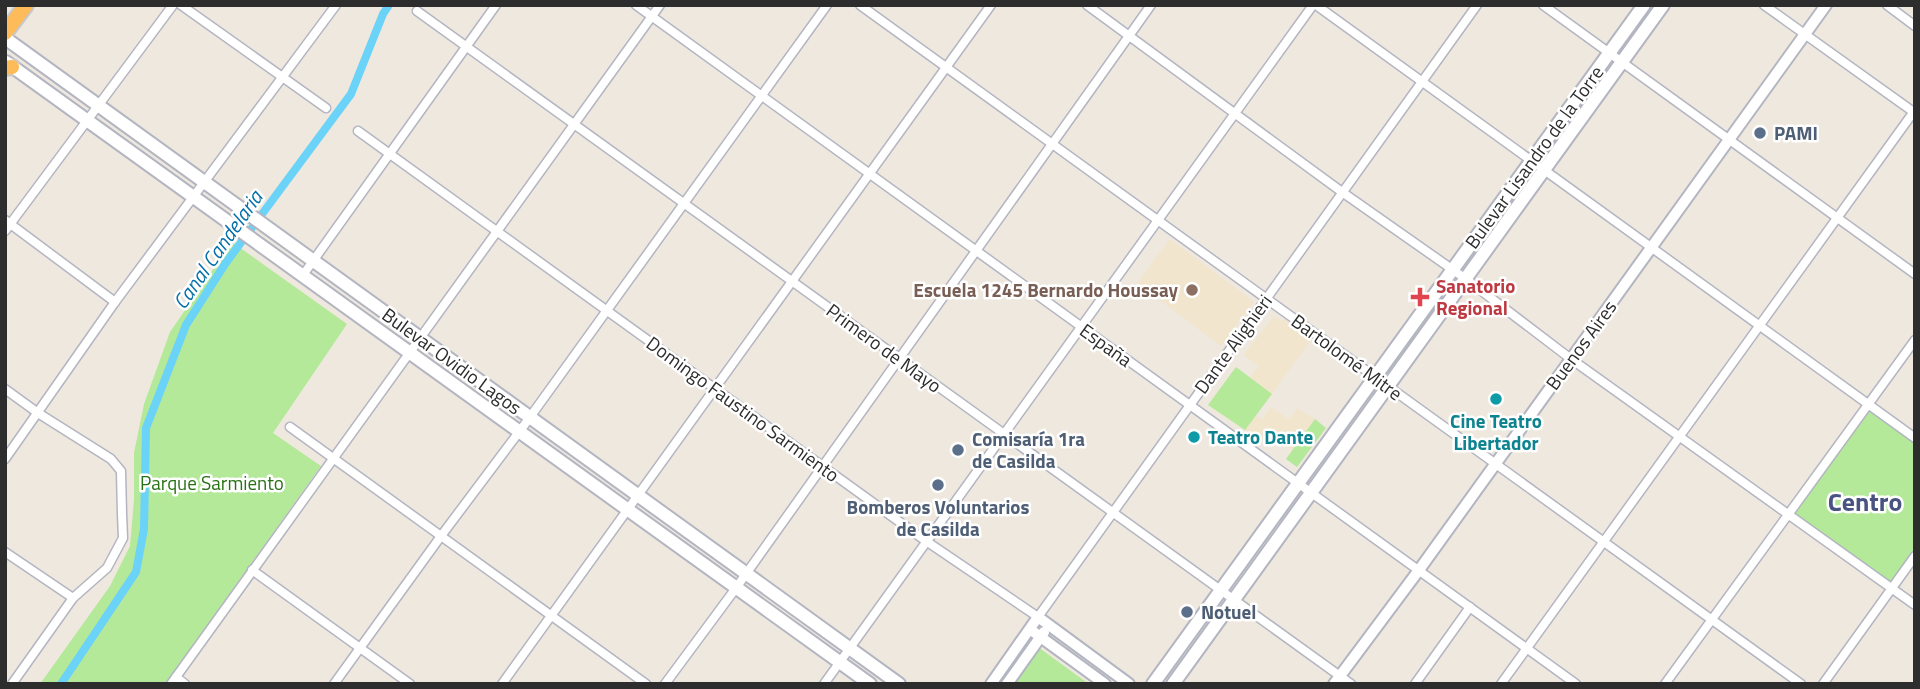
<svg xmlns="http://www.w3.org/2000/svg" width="1920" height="689" viewBox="0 0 1920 689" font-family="'Titillium Web',sans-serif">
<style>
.education{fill:#f1e6cd}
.green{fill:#b3e998}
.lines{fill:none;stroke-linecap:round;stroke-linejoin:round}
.canal{stroke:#6bd2f8;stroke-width:8}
.minor-casing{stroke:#b3b5c1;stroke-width:11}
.tertiary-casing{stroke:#b3b5c1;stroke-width:14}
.secondary-casing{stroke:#b3b5c1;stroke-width:16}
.trunk-casing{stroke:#c8c8c8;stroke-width:18}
.minor{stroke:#fff;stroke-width:8}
.tertiary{stroke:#fff;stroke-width:10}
.secondary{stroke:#fff;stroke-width:12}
.trunk{stroke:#fdbc59;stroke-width:14}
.service-dot{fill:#5c6f8a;stroke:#fff;stroke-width:2.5}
.education-dot{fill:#8d6e63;stroke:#fff;stroke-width:2.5}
.health-dot{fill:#e0444e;stroke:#fff;stroke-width:2.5}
.culture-dot{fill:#0f9aa8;stroke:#fff;stroke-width:2.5}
.labels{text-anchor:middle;stroke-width:5;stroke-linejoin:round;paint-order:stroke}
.service-label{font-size:19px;font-weight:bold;fill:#4e5e75;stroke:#fff;text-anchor:start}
.street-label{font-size:19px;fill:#2d2d2d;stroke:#fff}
.health-label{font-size:19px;font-weight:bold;fill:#be3a42;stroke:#fff;text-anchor:start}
.education-label{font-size:19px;font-weight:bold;fill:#785e54;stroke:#fff;text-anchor:end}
.culture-label{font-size:19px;font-weight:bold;fill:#0d838f;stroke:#fff}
.park-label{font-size:19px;fill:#287115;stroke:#fff}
.water-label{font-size:21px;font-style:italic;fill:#0470aa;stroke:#fff}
.district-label{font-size:26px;font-weight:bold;fill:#495382;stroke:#fff}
</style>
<rect width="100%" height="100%" fill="#efe8df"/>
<g class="education">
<path d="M1170 239 1254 302 1221 346 1137 283Z"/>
<path d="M1274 316 1282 321 1284 319 1312 339 1272 394 1250 377 1258 366 1243 355Z"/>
<path d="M1271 407 1289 419 1298 408 1315 419 1292 450 1267 434 1261 441 1245 430 1256 415 1262 419Z"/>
</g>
<g class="green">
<path d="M1607 63 1612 70 1548 155 1544 156 1540 154Z"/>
<path d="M1530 171 1534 174 1472 263 1467 264 1464 261Z"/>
<path d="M232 242 347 324 273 433 321 466 165 684H40L110 586 130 546 134 499V453L144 404 170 332Z"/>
<path d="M1452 278 1457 284 1394 370 1389 371 1386 368Z"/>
<path d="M1236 367 1272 394 1245 430 1208 405Z"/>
<path d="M1868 405 1915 438V556L1892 588 1789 514Z"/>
<path d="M1315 419 1326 428 1297 467 1286 459Z"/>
<path d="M1038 647 1089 684H1011Z"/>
</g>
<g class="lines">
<path class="canal" d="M61 684 136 572 144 529 146 428 186 325 225 264 351 94 383 14 389 5"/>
<g class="minor-casing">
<g id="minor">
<path d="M181 5 326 108"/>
<path d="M636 5 1576 684"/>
<path d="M860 5C1174 231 1486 459 1801 684"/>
<path d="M1087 5 1342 192 1466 279 1571 359 1915 605"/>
<path d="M1316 5 1915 438"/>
<path d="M1543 5 1915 274"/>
<path d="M1764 5 1915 113"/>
<path d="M1887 5 1915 26"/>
<path d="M417 11 1351 684"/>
<path d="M358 131 926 541 1038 617 1477 5"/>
<path d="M5 220 115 302"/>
<path d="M5 231 173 5"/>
<path d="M303 275 496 5"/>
<path d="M5 389 38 413 111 459 121 471 122 514 123 538 107 568 73 598 12 684"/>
<path d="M290 427 646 684"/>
<path d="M5 459 115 302 336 5"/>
<path d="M5 552 73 598"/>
<path d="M252 570 410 684"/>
<path d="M176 677 185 684"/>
<path d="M171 684 660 5"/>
<path d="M334 684 441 536 525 424 827 5"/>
<path d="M502 684 991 5"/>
<path d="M665 684 736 588 1151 5"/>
<path d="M824 684 1313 5"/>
<path d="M1415 684 1470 607"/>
<path d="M1501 684 1915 110"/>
<path d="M1665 684 1915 340"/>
<path d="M1823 684 1915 556"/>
</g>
</g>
<g class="tertiary-casing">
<g id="tertiary">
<path d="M1031 630 1105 684"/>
<path d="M991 684 1038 617 1129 684"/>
<path d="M1007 684 1044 632"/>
<path d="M1334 684 1419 570 1826 5"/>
</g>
</g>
<g class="secondary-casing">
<g id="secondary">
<path d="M5 38 899 684"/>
<path d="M6 62 870 684"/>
<path d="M1153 684 1644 5"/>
<path d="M1173 684 1663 5"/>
</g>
</g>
<g class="trunk-casing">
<g id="trunk">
<path d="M5 33 26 5"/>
<path d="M5 68 12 67"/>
</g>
</g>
<use href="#minor" class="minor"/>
<use href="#tertiary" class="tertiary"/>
<use href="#secondary" class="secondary"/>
<use href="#trunk" class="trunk"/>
</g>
<g class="service-dot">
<circle cx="1760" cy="133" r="7"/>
<circle cx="958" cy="450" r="7"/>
<circle cx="938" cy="485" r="7"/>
<circle cx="1187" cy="612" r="7"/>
</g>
<circle class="education-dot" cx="1192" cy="290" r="7"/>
<path class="health-dot" d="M1416.5 286.5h7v7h7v7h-7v7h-7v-7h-7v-7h7z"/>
<g class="culture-dot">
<circle cx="1496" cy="399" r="7"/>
<circle cx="1194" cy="437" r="7"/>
</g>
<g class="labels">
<g class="service-label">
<text x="1774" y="140">PAMI</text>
<text x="972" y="446">Comisaría 1ra<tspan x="972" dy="22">de Casilda</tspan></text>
<text x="938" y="514" text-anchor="middle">Bomberos Voluntarios<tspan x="938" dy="22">de Casilda</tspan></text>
<text x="1201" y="619">Notuel</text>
</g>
<g class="street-label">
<text transform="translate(1534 157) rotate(-54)" y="7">Bulevar Lisandro de la Torre</text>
<text transform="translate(1233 344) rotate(-54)" y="7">Dante Alighieri</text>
<text transform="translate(1106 345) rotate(36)" y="7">España</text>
<text transform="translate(1581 345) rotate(-54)" y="7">Buenos Aires</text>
<text transform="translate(884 348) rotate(36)" y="7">Primero de Mayo</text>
<text transform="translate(1347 357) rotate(36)" y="7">Bartolomé Mitre</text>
<text transform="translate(452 361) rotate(36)" y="7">Bulevar Ovidio Lagos</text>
<text transform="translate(743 409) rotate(36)" y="7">Domingo Faustino Sarmiento</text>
</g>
<g class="health-label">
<text x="1436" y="293">Sanatorio<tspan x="1436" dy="22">Regional</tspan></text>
</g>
<g class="education-label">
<text x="1178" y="297">Escuela 1245 Bernardo Houssay</text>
</g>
<g class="culture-label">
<text x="1496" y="428">Cine Teatro<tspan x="1496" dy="22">Libertador</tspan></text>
<text x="1208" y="444" text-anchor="start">Teatro Dante</text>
</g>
<g class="park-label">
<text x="212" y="490">Parque Sarmiento</text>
</g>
<g class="water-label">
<text transform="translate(218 250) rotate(-55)" y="7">Canal Candelaria</text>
</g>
<g class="district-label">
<text x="1865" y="511">Centro</text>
</g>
</g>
<rect width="1920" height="689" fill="none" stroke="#2d2d2d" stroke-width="14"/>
</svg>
